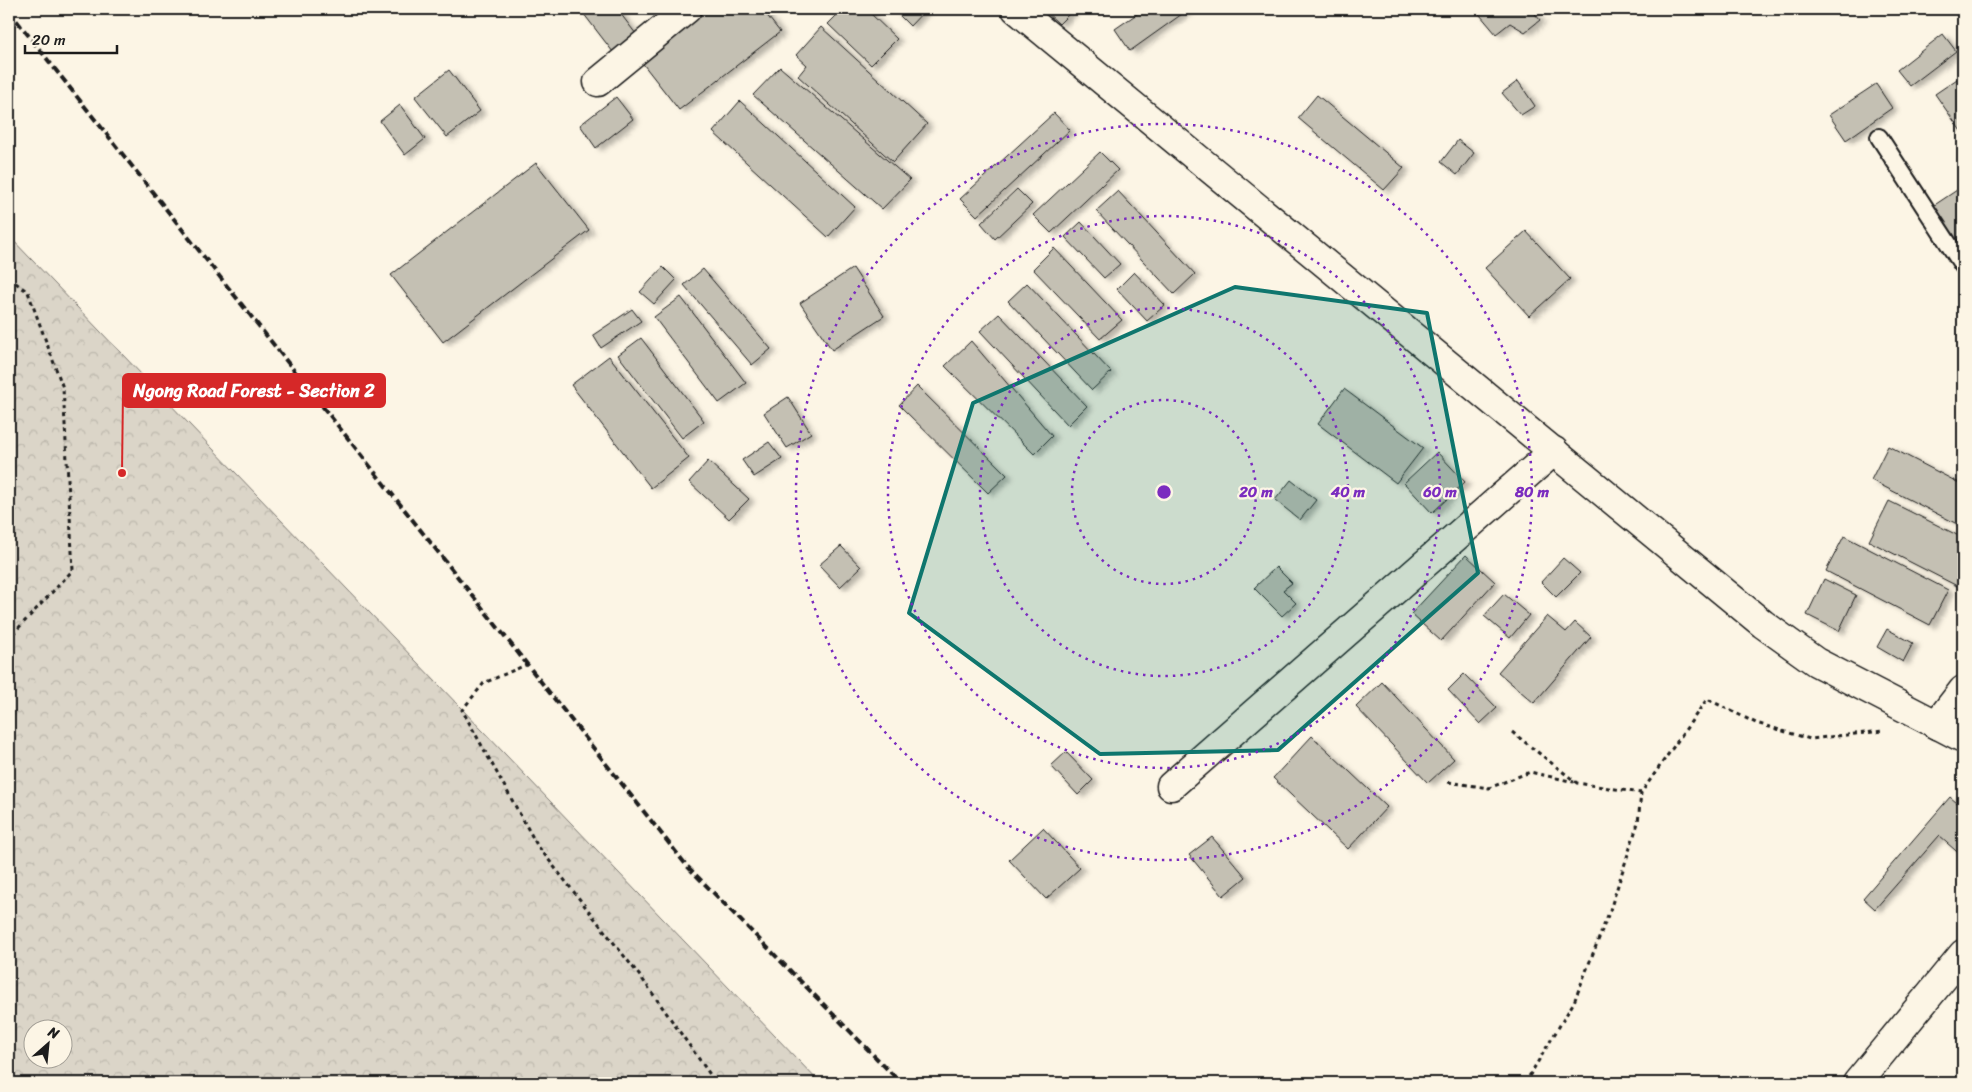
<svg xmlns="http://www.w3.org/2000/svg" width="1972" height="1092" viewBox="0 0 1972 1092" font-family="Sriracha,sans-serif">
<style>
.forest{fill:url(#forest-crowns);stroke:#7c7872;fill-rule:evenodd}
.building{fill:#c4c0b3;stroke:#1c1c1c;filter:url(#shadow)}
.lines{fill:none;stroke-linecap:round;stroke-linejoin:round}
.service-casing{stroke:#1c1c1c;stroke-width:20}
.minor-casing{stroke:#1c1c1c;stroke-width:31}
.path{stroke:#1c1c1c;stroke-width:3;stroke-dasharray:4 4;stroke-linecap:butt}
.service{stroke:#fcf5e5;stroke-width:16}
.minor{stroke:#fcf5e5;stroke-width:28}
.rail{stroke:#1c1c1c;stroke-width:4;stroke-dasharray:8 4;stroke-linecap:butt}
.marked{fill:#0f766e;fill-opacity:0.2;stroke:#0f766e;stroke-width:4;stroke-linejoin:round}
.ring{fill:none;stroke:#7b2cbf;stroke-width:2.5;stroke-dasharray:2.5 5}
.centre{fill:#7b2cbf;stroke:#fcf5e5;stroke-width:2.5}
.ring-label{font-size:15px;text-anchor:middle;font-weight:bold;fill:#7b2cbf;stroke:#fcf5e5;stroke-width:4.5;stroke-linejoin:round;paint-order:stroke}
.leader{fill:none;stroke:#d62828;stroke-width:2}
.callout-dot{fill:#d62828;stroke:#fcf5e5;stroke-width:2}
.callout{fill:#d62828;stroke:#d62828;stroke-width:2}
.callout-label{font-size:18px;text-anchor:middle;font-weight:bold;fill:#fff}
</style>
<defs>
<pattern id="forest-crowns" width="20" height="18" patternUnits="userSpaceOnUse" patternTransform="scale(1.25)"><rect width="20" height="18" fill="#dbd5c8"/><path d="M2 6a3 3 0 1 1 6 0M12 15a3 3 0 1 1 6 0" fill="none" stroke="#bbb6ab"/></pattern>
<filter id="shadow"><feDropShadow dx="5.5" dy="3" stdDeviation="2.5" flood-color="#0004"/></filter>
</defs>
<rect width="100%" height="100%" fill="#fcf5e5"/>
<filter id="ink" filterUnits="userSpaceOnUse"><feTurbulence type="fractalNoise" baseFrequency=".02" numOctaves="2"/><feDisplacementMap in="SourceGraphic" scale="10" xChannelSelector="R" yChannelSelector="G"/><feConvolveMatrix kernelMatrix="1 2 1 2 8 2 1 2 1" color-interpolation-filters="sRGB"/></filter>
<g filter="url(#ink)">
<path class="forest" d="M9 236 820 1083H9ZM32 1030H62V1060H32Z"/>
<g class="building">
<path d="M580 9H617L636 34 613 52Z"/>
<path d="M707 9H762L780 32 679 110 640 60Z"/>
<path d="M843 9H872L869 12 897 39 871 65 828 24Z"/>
<path d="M893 9H926L910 26Z"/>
<path d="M1043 9H1074L1059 24Z"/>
<path d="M1144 9H1189L1130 51 1115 29Z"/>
<path d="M1475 9H1531L1540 20 1525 32 1510 23 1496 34Z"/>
<path d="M821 27 927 124 893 162 798 76 807 65 796 55Z"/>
<path d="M1943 34 1956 51 1910 86 1897 70Z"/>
<path d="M780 67 910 180 882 209 753 95Z"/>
<path d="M449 70 480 111 447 137 415 97Z"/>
<path d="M1963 75V134L1935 94Z"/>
<path d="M1518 81 1535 106 1521 115 1502 93Z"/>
<path d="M1876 84 1892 108 1846 140 1829 115Z"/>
<path d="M1317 95 1404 168 1384 190 1298 118Z"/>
<path d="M616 97 633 119 596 148 580 125Z"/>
<path d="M740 101 855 207 828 237 713 132Z"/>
<path d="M400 105 425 139 405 155 380 121Z"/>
<path d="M1054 113 1070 130 977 216 960 199Z"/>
<path d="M1458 140 1474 153 1457 175 1441 162Z"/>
<path d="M1100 152 1118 170 1051 233 1033 215Z"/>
<path d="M536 163 589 230 443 342 391 275Z"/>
<path d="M1963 186V250L1933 206Z"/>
<path d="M1017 189 1032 204 995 239 981 223Z"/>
<path d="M1118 191 1195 274 1174 294 1096 211Z"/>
<path d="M1081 222 1120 264 1104 278 1065 237Z"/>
<path d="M1526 231 1570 279 1529 316 1485 268Z"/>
<path d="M1054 248 1122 320 1100 339 1033 269Z"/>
<path d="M663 267 676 280 654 304 640 292Z"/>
<path d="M853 268 884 316 832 350 800 303Z"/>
<path d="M703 269 771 349 752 365 684 285Z"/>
<path d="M1134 272 1165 305 1147 321 1117 289Z"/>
<path d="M1027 283 1111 372 1092 390 1008 301Z"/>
<path d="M681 297 746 383 719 403 654 317Z"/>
<path d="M632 309 641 321 601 348 593 335Z"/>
<path d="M999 314 1087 406 1068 425 980 331Z"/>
<path d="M641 338 704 421 682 438 618 355Z"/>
<path d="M971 341 1052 436 1034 454 945 366Z"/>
<path d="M609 356 689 458 651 488 571 385Z"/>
<path d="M917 386 1007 475 988 493 899 405Z"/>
<path d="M1344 389 1423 448 1396 483 1318 424Z"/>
<path d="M788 397 811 433 787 448 764 413Z"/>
<path d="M769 442 782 459 754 477 742 460Z"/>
<path d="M1888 446 1963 485V527L1871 480Z"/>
<path d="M1437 452 1465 482 1432 513 1404 483Z"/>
<path d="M708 461 749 499 729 519 689 482Z"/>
<path d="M1291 480 1316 500 1300 520 1275 500Z"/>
<path d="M1889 501 1963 538V589L1869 541Z"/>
<path d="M1844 536 1948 590 1930 625 1826 571Z"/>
<path d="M841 546 861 567 840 587 819 565Z"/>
<path d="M1466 555 1495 582 1441 641 1411 614Z"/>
<path d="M1563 558 1580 573 1556 597 1541 582Z"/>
<path d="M1276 567 1292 583 1283 590 1296 603 1282 616 1254 588Z"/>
<path d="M1824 579 1856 595 1839 631 1807 615Z"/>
<path d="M1504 594 1529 615 1510 638 1484 616Z"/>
<path d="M1547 616 1566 632 1575 622 1591 637 1534 703 1498 672Z"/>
<path d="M1887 629 1913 643 1903 662 1877 647Z"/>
<path d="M1464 674 1497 708 1480 724 1448 690Z"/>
<path d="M1382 682 1454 759 1428 783 1356 707Z"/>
<path d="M1312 736 1387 807 1348 849 1273 778Z"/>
<path d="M1066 752 1093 780 1078 795 1051 766Z"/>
<path d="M1950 797 1963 808V857L1939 836 1875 909 1863 898Z"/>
<path d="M1043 828 1080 868 1046 899 1009 860Z"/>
<path d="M1212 837 1246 877 1223 896 1189 855Z"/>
</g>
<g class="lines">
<g class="service-casing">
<path id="service" d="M1879 137 1963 266"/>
</g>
<g class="minor-casing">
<g id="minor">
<path d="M1016 9 1763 624 1816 662 1963 738"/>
<path d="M598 82 687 9"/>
<path d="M1936 725 1963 690"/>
<path d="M1171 786 1554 451"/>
<path d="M1857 1083 1963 954"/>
</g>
</g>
<g class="path">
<path d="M9 278 28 292 63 388 73 570 9 638"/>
<path d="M528 664 484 683 462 710 537 845 643 980 716 1083"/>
<path d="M1512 732 1577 783 1641 793"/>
<path d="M1448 782 1489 788 1530 772 1574 782"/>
<path d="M1525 1083 1574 1002 1610 910 1638 823 1641 793 1707 699 1756 723 1810 739 1883 731"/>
</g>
<use href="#service" class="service"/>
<use href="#minor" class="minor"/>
<path class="rail" d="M9 11 687 866 901 1083"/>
</g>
</g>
<path class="marked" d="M1235 287 1427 313 1478 573 1278 750 1100 754 909 613 973 403Z"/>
<g class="ring">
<circle cx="1164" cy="492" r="92"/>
<circle cx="1164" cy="492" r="184"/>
<circle cx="1164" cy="492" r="276"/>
<circle cx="1164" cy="492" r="368"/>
</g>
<circle cx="1164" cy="492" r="8" class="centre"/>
<g class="ring-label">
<text x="1256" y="497">20 m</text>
<text x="1348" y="497">40 m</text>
<text x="1440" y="497">60 m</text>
<text x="1532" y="497">80 m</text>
</g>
<path class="leader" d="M122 473L123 391"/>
<circle class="callout-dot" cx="122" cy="473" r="5"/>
<rect class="callout" x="123" y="374" width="262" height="33" rx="5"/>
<g class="callout-label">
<text x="254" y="397">Ngong Road Forest - Section 2</text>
</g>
<rect width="1972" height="1092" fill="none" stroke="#fcf5e5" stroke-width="30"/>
<rect x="15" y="15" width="1942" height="1062" fill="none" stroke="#1c1c1c" stroke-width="2" filter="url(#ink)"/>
<g transform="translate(48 1044) rotate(27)"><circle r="24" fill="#fcf5e5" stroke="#a29e95"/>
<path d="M0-4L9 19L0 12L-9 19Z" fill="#1c1c1c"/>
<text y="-8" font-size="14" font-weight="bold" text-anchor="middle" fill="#1c1c1c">N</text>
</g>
<path d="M25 45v8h92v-8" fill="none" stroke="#1c1c1c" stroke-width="2.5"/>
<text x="32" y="45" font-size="15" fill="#1c1c1c" stroke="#fcf5e5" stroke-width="4" paint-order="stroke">20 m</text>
</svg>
